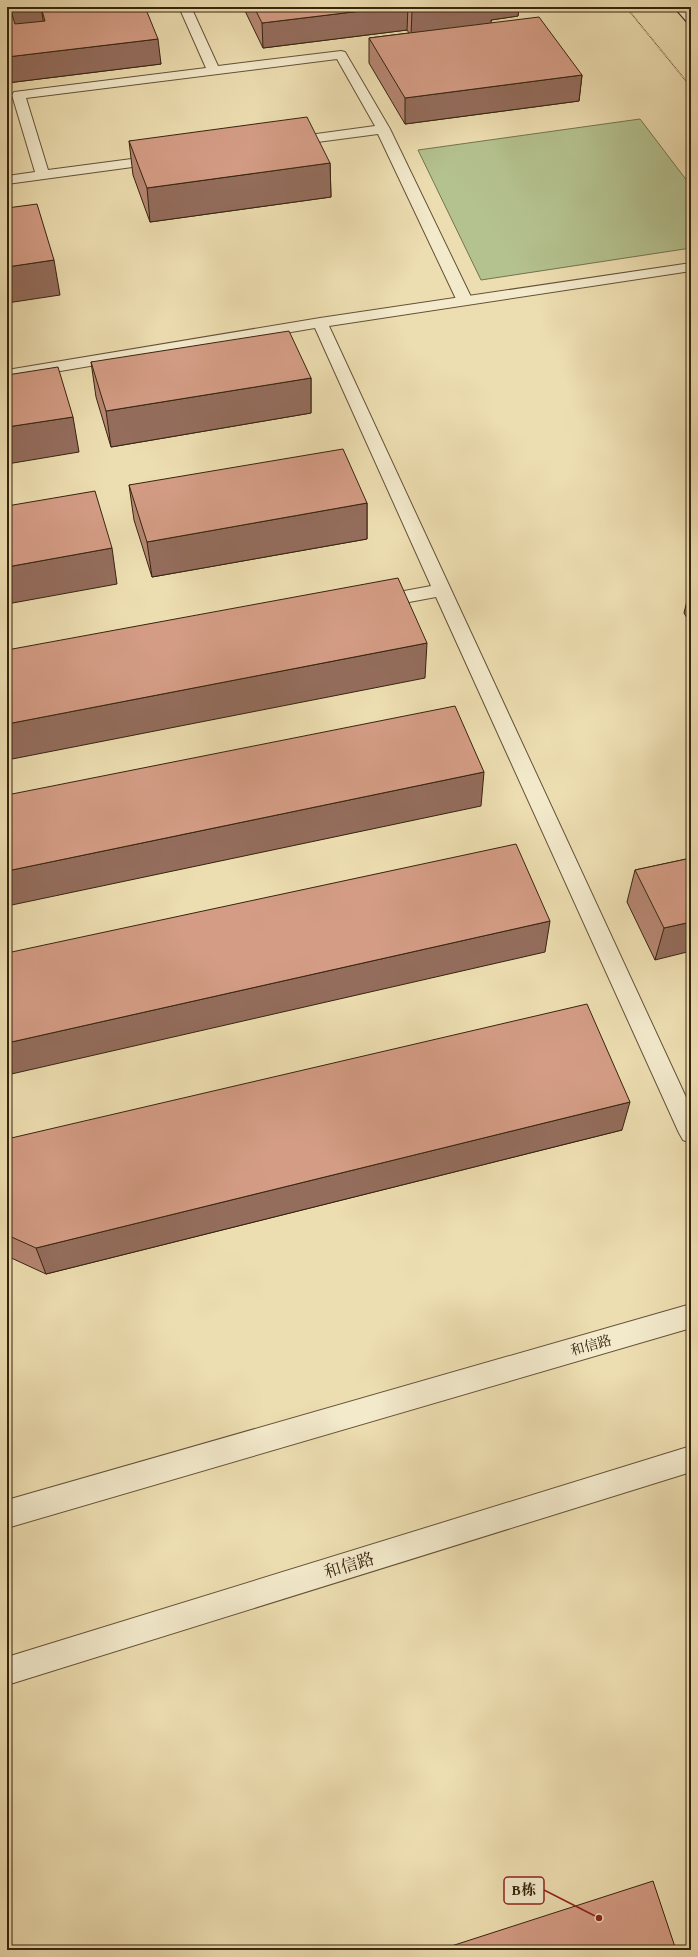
<svg xmlns="http://www.w3.org/2000/svg" width="698" height="1957" viewBox="0 0 698 1957" font-family="'Gentium Book Plus','Noto Serif SC',serif">
<style>
.green{fill:#b4c28f;stroke:#75734e}
.lines{fill:none;stroke-linecap:round;stroke-linejoin:round}
.service-casing{stroke:#645237;stroke-width:2}
.minor-casing{stroke:#645237;stroke-width:2}
.tertiary-casing{stroke:#645237;stroke-width:2}
.secondary-casing{stroke:#36240e;stroke-width:2}
.path{stroke:#36240e;stroke-width:1.5;stroke-dasharray:0.5 1;stroke-linecap:butt}
.service{fill:#f3eacc;fill-rule:evenodd}
.minor{fill:#f3eacc;fill-rule:evenodd}
.tertiary{fill:#f3eacc;fill-rule:evenodd}
.secondary{fill:#f3eacc;fill-rule:evenodd}
.wall{fill:#b68672;stroke:#36240e}
.shaded-wall{fill:#946d5d;stroke:#36240e}
.building{fill:#d49c85;stroke:#36240e;fill-rule:evenodd}
.labels{text-anchor:middle;stroke-width:3;stroke-linejoin:round;paint-order:stroke}
.street-label{font-size:14px;fill:#36240e;stroke:#f3eacc}
.near-street-label{font-size:17px;fill:#36240e;stroke:#f3eacc}
.leader{fill:none;stroke:#8f2418;stroke-width:1.5}
.callout-dot{fill:#8f2418;stroke:#f3eacc;stroke-width:1.5}
.callout{fill:#f3eacc;stroke:#8f2418;stroke-width:1.5}
.callout-label{font-size:15px;text-anchor:middle;font-weight:bold;fill:#36240e}
</style>
<rect width="100%" height="100%" fill="#eddeb1"/>
<filter id="stains"><feTurbulence type="fractalNoise" baseFrequency=".005" numOctaves="4"/><feColorMatrix values="0 0 0 0 .2 0 0 0 0 .09 0 0 0 0 .02 0 0 0 .5 -.17"/></filter>
<radialGradient id="worn" r=".72"><stop offset=".6" stop-color="#630" stop-opacity="0"/><stop offset="1" stop-color="#630" stop-opacity=".3"/></radialGradient>
<path class="green" d="M640 119 691 186V248L481 280 418 150Z"/>
<g class="lines">
<g class="service-casing">
<path id="service" d="M179 7H191L218 66 341 51 345 52 390 129 473 301 470 304H460L457 301 378 134 287 146 282 145 280 142 282 139 287 138 375 126 337 59 26 98 48 170 162 155 167 156 169 159 167 162 162 163 7 184V176L35 172 12 95 14 92 206 68Z"/>
</g>
<g class="minor-casing">
<path id="minor" d="M691 263V271L329 326 691 1108V1143L683 1140 679 1133 436 597 377 608 371 606 368 602 371 598 377 596 431 586 315 328 7 380V370L320 318Z"/>
</g>
<g class="tertiary-casing">
<g id="tertiary">
<path d="M691 1304V1328L7 1528V1500Z"/>
<path d="M691 1446V1472L7 1685V1657Z"/>
</g>
</g>
<g class="secondary-casing">
<path id="secondary" d="M674 7H687L691 12V23L687 22Z"/>
</g>
<path class="path" d="M626 7 691 87"/>
<use href="#service" class="service"/>
<use href="#minor" class="minor"/>
<use href="#tertiary" class="tertiary"/>
<use href="#secondary" class="secondary"/>
</g>
<g class="wall">
<path d="M7 7H145L161 64 7 83Z"/>
<path d="M245 7H519L518 16 491 20V23L582 75 579 101 405 124 369 63V38L409 33 407 30 263 48 246 13Z"/>
<path d="M129 141 330 163 331 197 150 222 133 175Z"/>
<path d="M91 362 311 378V413L111 447 96 397Z"/>
<path d="M129 485 367 503V539L152 577 134 520Z"/>
<path d="M691 584V625L684 613Z"/>
<path d="M691 858 655 960 627 902 635 870Z"/>
<path d="M622 1130 46 1274 7 1256V1139Z"/>
</g>
<g class="shaded-wall">
<path d="M41 7 45 32 15 36 11 11Z"/>
<path d="M394 7H408L407 30 263 48 262 23Z"/>
<path d="M444 7H519L518 16 491 20V26L411 36 412 11Z"/>
<path d="M158 39 161 64 7 83V57Z"/>
<path d="M582 75 579 101 405 124V98Z"/>
<path d="M330 163 331 197 150 222 147 188Z"/>
<path d="M54 260 60 295 7 303V267Z"/>
<path d="M311 378V413L111 447 106 411Z"/>
<path d="M73 417 79 452 7 464V427Z"/>
<path d="M367 503V539L152 577 147 542Z"/>
<path d="M112 548 117 584 7 604V567Z"/>
<path d="M427 643 425 678 7 760V724Z"/>
<path d="M484 772 481 806 7 906V871Z"/>
<path d="M550 921 545 952 7 1075V1043Z"/>
<path d="M691 922V951L655 960 664 928Z"/>
<path d="M630 1102 622 1130 46 1274 36 1248Z"/>
</g>
<g class="building">
<path d="M7 7H145L158 39 7 57ZM41 7 45 21 15 24 11 11Z"/>
<path d="M254 7H394L262 23Z"/>
<path d="M409 7H444L412 11Z"/>
<path d="M539 17 582 75 405 98 369 38Z"/>
<path d="M307 117 330 163 147 188 129 141Z"/>
<path d="M37 204 54 260 7 267V208Z"/>
<path d="M289 331 311 378 106 411 91 362Z"/>
<path d="M58 367 73 417 7 427V375Z"/>
<path d="M343 449 367 503 147 542 129 485Z"/>
<path d="M95 491 112 548 7 567V506Z"/>
<path d="M398 578 427 643 7 724V650Z"/>
<path d="M455 706 484 772 7 871V795Z"/>
<path d="M516 844 550 921 7 1043V953Z"/>
<path d="M691 858V922L664 928 635 870Z"/>
<path d="M587 1004 630 1102 36 1248 7 1235V1139Z"/>
<path d="M653 1881 676 1950H439Z"/>
</g>
<g class="labels">
<g class="street-label">
<text transform="translate(591 1345) rotate(-16)" y="5">和信路</text>
</g>
<g class="near-street-label">
<text transform="translate(349 1565) rotate(-17)" y="6">和信路</text>
</g>
</g>
<path class="leader" d="M599 1918L544 1890"/>
<circle class="callout-dot" cx="599" cy="1918" r="4"/>
<rect class="callout" x="504" y="1877" width="40" height="27" rx="4"/>
<g class="callout-label">
<text x="524" y="1895">B栋</text>
</g>
<rect width="698" height="1957" fill="none" stroke="#eddeb1" stroke-width="24"/>
<rect x="8" y="8" width="682" height="1941" fill="none" stroke="#36240e" stroke-width="2"/>
<rect x="12" y="12" width="674" height="1933" fill="none" stroke="#36240e"/>
<rect width="100%" height="100%" filter="url(#stains)"/>
<rect width="100%" height="100%" fill="url(#worn)"/>
</svg>
